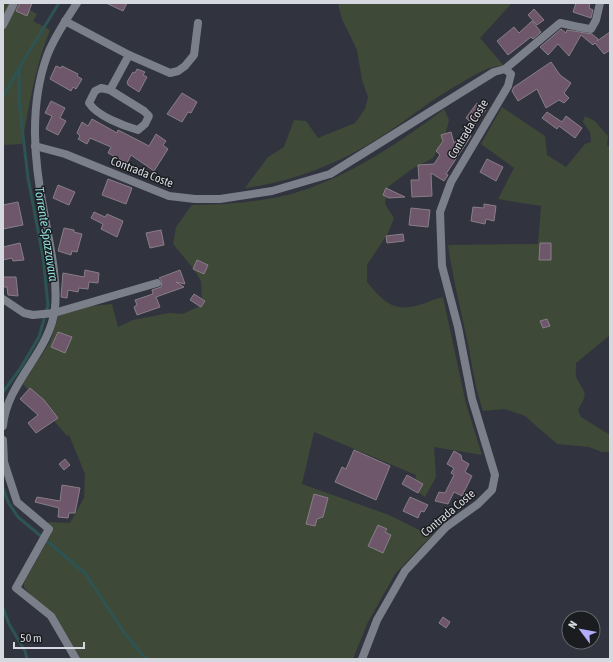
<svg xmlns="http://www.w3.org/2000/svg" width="613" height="662" viewBox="0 0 613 662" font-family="'Asap Condensed',sans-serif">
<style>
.green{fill:#3f4937}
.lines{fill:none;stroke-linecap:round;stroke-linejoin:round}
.stream{stroke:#2d5353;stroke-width:3}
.building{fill:#6e576b;stroke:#887e87}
.street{stroke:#7b7f8a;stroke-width:8}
.labels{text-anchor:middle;stroke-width:3;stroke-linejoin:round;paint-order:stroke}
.street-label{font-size:12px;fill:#d5d8de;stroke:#1b1c20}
.water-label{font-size:13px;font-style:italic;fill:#8ed8d8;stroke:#1b1c20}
</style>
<rect width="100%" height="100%" fill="#31343e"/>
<g class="green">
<path d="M3 3H17L37 14 33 21 50 30C35 67 29 106 22 144L3 145Z"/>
<path d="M338 3H512L480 38 505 67C494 62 470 78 459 84 434 98 412 116 388 132 345 161 297 181 245 188L268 157 284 147 294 120 306 121 318 138 355 123 365 109 368 97 362 80 357 50 342 19Z"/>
<path d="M502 107 545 136 547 155 566 167 585 144 591 142 590 132 583 122 585 116 595 121 608 136 607 145 610 147V335L576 363C576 368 575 374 577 379 586 395 588 392 578 410L581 417 610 435V452H602L589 447 557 444 525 416 505 409 483 411C475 388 472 363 467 339 460 307 453 278 448 245L538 244 541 206 498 199 514 168 481 144Z"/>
<path d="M444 109 449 120 445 136 433 158 412 169 388 187 385 204 394 218 388 233 367 265V282C382 300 393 313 419 305 427 303 434 299 443 297L466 404 482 455 434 447 436 477 425 497 413 489 416 475 314 432 302 484 389 515 431 536 395 574 367 624 353 659H81L53 612 34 599 24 587V583L51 534 52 529 48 522 70 523 84 498 85 474 69 435 67 436 23 384 50 342 61 309 112 304 118 327 133 320 169 313 183 314 202 305 201 281 193 268 173 244 176 227 192 205C229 205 273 201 307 189 357 171 402 141 444 109Z"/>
</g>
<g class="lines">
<g class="stream">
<path d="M3 97 19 68 59 3"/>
<path d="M3 392 20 369 39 337 48 305 43 257 28 178 19 101V68"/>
<path d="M3 488 8 502 18 517 85 573 125 634 146 659"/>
<path d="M3 608 9 624 25 651 27 659"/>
</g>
</g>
<g class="building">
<path d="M20 3H32L27 16 16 11Z"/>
<path d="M106 3H127L123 11Z"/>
<path d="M576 3H590L589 8 593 10 591 18 573 12Z"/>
<path d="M534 9 544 20 537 25 528 15Z"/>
<path d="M532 21 541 32 533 39 531 37 508 55 497 41 514 27 519 33Z"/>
<path d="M561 29 566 33 567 30 592 34 598 39 597 41 610 32V50L604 54 595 43 593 45 581 35 569 56 558 44 548 55 540 47Z"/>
<path d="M551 62 560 75 571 83 564 93 569 98 564 103 559 100 546 108 537 89 518 101 512 91 514 87Z"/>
<path d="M56 66 61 68 62 66 78 74 77 76 82 79 76 89 73 87 71 91 50 79Z"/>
<path d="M137 69 145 72 143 75 147 77 139 92 128 85 127 82 133 72 135 73Z"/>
<path d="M182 93 197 102 191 113 188 112 182 122 167 114Z"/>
<path d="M51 101 65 108 60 118 66 121 58 135 46 129 52 116 45 113Z"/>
<path d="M477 103 486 110 474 125 466 118Z"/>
<path d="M547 112 562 122 566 116 582 128 575 138 559 126 557 129 542 118Z"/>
<path d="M92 119 117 133 118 130 149 146 156 134 166 141 163 145 168 149 154 171 131 155 127 163 108 153 111 147 90 138 87 144 78 139 80 136 77 133 82 122 88 126Z"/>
<path d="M451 132 454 143 465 133 471 136 446 174 448 175 444 181 431 173 432 196 412 197 411 180H419L418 165 434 164 440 155 436 151 443 141 441 135Z"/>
<path d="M487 159 503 167 496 181 480 172Z"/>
<path d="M108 179 132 188 126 204 102 195Z"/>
<path d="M58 185 75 192 69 205 53 198Z"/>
<path d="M386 188 405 197 389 198 383 195Z"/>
<path d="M18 202 23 225 3 229V205Z"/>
<path d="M484 204 496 206 494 221 486 219 485 224 471 221 473 207 484 208Z"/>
<path d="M411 208 430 210 428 227 409 225Z"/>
<path d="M94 212 105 217 107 214 123 221 117 237 101 229 103 224 91 218Z"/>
<path d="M64 228 74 230V232L82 234 77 252 72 251 71 255 58 251Z"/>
<path d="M161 230 164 245 150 248 146 233Z"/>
<path d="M403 234 404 241 387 243 386 236Z"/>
<path d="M20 243 24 260 13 261 12 258 3 260V247Z"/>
<path d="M540 243H551V260H539Z"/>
<path d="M197 260 208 265 204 274 193 269Z"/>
<path d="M85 270 99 273 98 283 89 282 88 289 79 288 78 292 68 290 67 298 61 297 63 273 84 277Z"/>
<path d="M180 270 185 284 176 282 184 287 156 297 160 307 137 315 134 307 137 305 135 300 153 294 152 290 161 287 162 282 159 278Z"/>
<path d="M3 277H16L18 296 8 295 7 287H3Z"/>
<path d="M194 294 205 301 201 307 190 300Z"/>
<path d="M547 319 550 326 543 328 540 321Z"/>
<path d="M58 332 72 337 65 353 51 347Z"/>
<path d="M30 388 44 400 58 418 36 433 28 423 38 415 20 399Z"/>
<path d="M354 450 390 466 376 500 335 482 342 467 346 469Z"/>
<path d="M454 451 461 455 462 460 469 464 465 472 472 476 462 496 454 492 448 504 435 501 439 492 445 493 454 475 451 473 454 468 447 464Z"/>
<path d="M65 459 70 465 64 470 59 464Z"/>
<path d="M407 475 423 484 418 493 402 484Z"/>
<path d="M62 485 80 488 75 513H69L68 518 58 517 59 508 35 502 37 497 60 501Z"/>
<path d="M314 494 328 498 323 517 317 519 315 526 306 524Z"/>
<path d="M410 497 428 505 424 512 421 511 418 518 403 511Z"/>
<path d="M378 525 387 529 385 532 391 535 383 553 368 546Z"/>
<path d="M443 617 450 622 446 628 439 623Z"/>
</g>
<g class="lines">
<g class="street">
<path d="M65 21 129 55 170 73 178 71 185 66 194 55 198 23"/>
<path d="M3 25 14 3"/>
<path d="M505 69 560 23C570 25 581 28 591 29L596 20 600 3"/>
<path d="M110 90 144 111 149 116 145 124 138 130C124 126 97 116 89 103L95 91 101 88 110 90 129 55"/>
<path d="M35 146 65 154 169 196 195 199H220L272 191 330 174 494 72 505 69 511 74 508 86 451 182 440 212 442 266 458 327 472 399 495 475 492 490 478 504 446 527 405 571 377 620 362 659"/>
<path d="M3 299 24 313 33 315 54 313 157 283"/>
<path d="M3 426C7 381 50 353 55 308 58 278 49 241 44 212 34 161 29 106 47 56 54 37 66 20 77 3"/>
<path d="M3 440 4 462 17 502 49 529 16 588 51 616 76 659"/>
</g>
</g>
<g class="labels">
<g class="street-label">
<text transform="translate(468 129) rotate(-59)" y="4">Contrada Coste</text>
<text transform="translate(142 172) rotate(21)" y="4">Contrada Coste</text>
<text transform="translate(448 513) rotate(-40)" y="4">Contrada Coste</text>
</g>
<g class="water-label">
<text transform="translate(47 234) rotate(81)" y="5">Torrente Spazzavara</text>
</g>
</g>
<rect width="613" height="662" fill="none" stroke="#d5d8de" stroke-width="8"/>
<g transform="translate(581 630) rotate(302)"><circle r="19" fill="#1b1c20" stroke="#65676c"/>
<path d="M0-3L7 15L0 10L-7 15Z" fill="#b2adf9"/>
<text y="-6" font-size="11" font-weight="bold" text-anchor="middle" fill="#d5d8de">N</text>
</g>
<path d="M14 642v6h70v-6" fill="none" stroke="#d5d8de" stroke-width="2"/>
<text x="20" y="642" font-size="12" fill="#d5d8de" stroke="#1b1c20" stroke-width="3" paint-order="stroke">50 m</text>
</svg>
